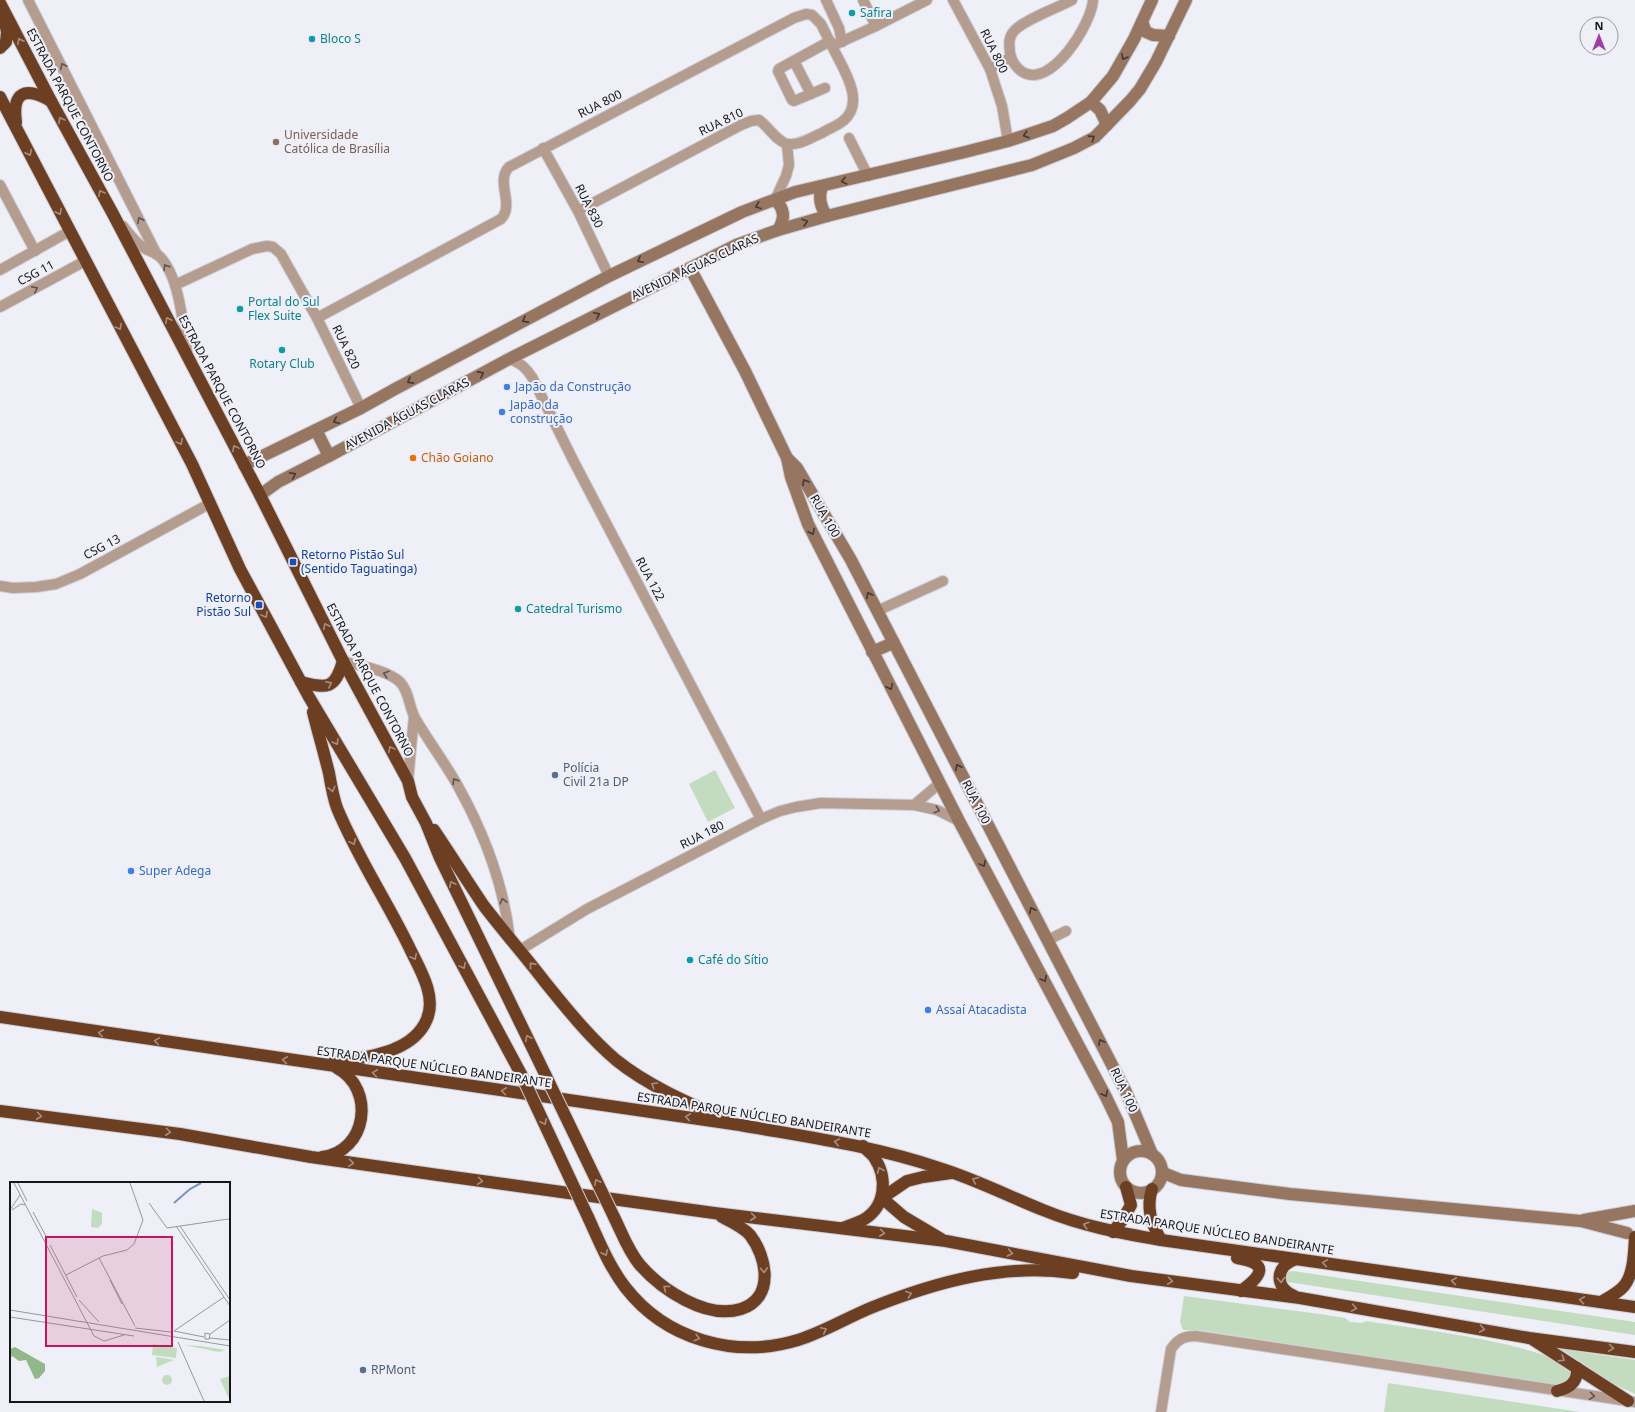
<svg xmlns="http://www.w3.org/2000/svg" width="1635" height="1412" viewBox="0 0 1635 1412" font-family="'Noto Sans',sans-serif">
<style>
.green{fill:#c3dcbf}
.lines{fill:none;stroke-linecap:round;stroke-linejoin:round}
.street-casing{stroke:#ccccd4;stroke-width:12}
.secondary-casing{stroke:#ccccd4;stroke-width:14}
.highway-casing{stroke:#ccccd4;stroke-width:14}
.street{stroke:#b49d8f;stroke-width:10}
.secondary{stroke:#967561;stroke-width:12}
.highway{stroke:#6c3f23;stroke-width:12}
.highway-bridge-casing{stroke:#ccccd4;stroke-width:14;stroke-linecap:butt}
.highway-bridge{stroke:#6c3f23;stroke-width:12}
.oneway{stroke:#a68e82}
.oneway2{stroke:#433833}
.oneway3{stroke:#5e534f}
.culture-dot{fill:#0f9aa8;stroke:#eeeff7;stroke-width:1.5}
.education-dot{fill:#8d6e63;stroke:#eeeff7;stroke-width:1.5}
.shop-dot{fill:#3f7fe0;stroke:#eeeff7;stroke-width:1.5}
.food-dot{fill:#e8710a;stroke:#eeeff7;stroke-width:1.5}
.transit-dot{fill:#1a4fb4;stroke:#eeeff7;stroke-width:1.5}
.service-dot{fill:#5c6f8a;stroke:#eeeff7;stroke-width:1.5}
.labels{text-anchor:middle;stroke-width:4;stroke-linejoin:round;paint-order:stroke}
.culture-label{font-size:12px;fill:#0d838f;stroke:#eeeff7;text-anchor:start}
.street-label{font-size:12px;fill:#17171a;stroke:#eeeff7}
.education-label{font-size:12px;fill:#785e54;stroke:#eeeff7;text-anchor:start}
.shop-label{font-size:12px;fill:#366cbe;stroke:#eeeff7;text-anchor:start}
.food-label{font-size:12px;fill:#c56008;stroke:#eeeff7;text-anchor:start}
.transit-label{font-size:12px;fill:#164399;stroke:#eeeff7;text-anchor:start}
.service-label{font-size:12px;fill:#4e5e75;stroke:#eeeff7;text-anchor:start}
.inset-river{fill:none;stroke:#7c93c2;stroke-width:2}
.inset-road{fill:none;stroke:#98999f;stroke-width:1}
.view{fill:#c2185b;fill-opacity:0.15;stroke:#c2185b;stroke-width:2}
.inset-edge{fill:none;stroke:#17171a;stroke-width:2}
</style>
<rect width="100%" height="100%" fill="#eeeff7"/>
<g class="green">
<path d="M715 770 735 808 708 822 689 784Z"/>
<path d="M1293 1271 1635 1322V1335L1288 1282 1285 1279 1286 1272Z"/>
<path d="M1184 1296 1320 1314 1345 1318 1350 1322 1362 1323 1367 1321C1396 1327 1572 1344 1573 1378L1560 1385 1552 1384 1198 1330H1183L1180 1322Z"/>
<path d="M1561 1349 1635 1360V1394L1616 1385Z"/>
<path d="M1388 1383 1580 1412H1384Z"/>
</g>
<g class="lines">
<g class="street-casing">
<g id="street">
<path d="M28 0 157 255"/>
<path d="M826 0 839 28 842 42"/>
<path d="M863 0 876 26"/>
<path d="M953 0 990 69 1002 106 1008 141"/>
<path d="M1072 0C1057 8 1026 19 1015 30 1008 37 1009 44 1010 53 1011 60 1016 67 1021 71 1050 92 1092 23 1093 0"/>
<path d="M794 61 811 94"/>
<path d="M990 69 1011 57"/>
<path d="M825 88 794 101 792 100 778 71 779 69 830 41"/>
<path d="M849 138 868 176"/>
<path d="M543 148 578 211 609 276"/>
<path d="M0 185 35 251"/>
<path d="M775 200 786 176 789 165 787 144"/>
<path d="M578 211 741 125 751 121 759 120C768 126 776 141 787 144 799 146 812 137 822 133 828 129 837 126 843 121 867 102 842 67 832 46"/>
<path d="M123 226C129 234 135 242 144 248 148 251 154 252 158 255 179 273 183 324 187 351"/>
<path d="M0 270 70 231"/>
<path d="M175 285 252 249 267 246 273 247 281 254 317 318 361 408"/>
<path d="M0 307 85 261"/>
<path d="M317 318 501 219C515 205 495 181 509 167L794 18 806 14 812 15 821 24 832 46 876 26 927 0"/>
<path d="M509 359C520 362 526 368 532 377L573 460 761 819"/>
<path d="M0 586 13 588 36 587 56 584 80 574 209 504"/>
<path d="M877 611 943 581"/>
<path d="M343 661C360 666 387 670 400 682 409 691 409 707 415 718 429 742 446 764 459 788 485 835 504 886 510 940"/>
<path d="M408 781 414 716"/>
<path d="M914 805 940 783"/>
<path d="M1048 940 1066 931"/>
<path d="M520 950 587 909 761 819 780 811 796 807 821 803 914 805 937 810 959 821"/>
<path d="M1161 1412 1171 1349C1178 1339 1184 1336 1196 1336L1635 1402"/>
</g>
</g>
<g class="secondary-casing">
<g id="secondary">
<path d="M1142 22 1146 32 1153 35 1169 36"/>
<path d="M1091 102 1100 110 1107 125"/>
<path d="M822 186C818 198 820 207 827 216"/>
<path d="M775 200C785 209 785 219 778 230"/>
<path d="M690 268 745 371 787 458 797 468 851 560 1126 1092 1152 1154"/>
<path d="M316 430 329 456"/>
<path d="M787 458 791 477 808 524 959 821 1106 1097 1118 1122 1123 1160"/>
<path d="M244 465 361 408 395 389 609 276 742 212 795 192 965 152 1008 141 1053 126 1067 118 1091 102 1113 76 1134 39 1152 0"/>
<path d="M260 495 278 482 329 456 509 359 736 245 778 230 827 216 1032 165 1074 148 1095 137 1130 101 1140 89 1156 62 1186 0"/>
<path d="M872 652 893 643"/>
<circle cx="1141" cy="1172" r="21"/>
<path d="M1162 1171 1166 1174 1181 1180 1290 1194 1581 1221 1627 1233"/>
<path d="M1584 1220 1635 1211"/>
</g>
</g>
<g class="highway-casing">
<g id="highway">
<path d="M0 3 51 101 113 214 260 495 343 661 408 781 412 797 426 823 440 858 545 1074"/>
<path d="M0 48 6 42 7 32 4 18"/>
<path d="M0 97 192 464 240 569 309 697 405 858 521 1074"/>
<path d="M16 122C12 92 25 86 51 101"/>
<path d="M301 682C328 689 335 689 343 661"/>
<path d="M313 712C318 732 324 753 329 773 331 785 333 797 337 808 358 859 389 904 412 953 422 973 436 997 427 1019 413 1054 364 1057 333 1063"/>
<path d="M434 830C451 855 467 881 484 906 504 932 525 956 545 982 567 1009 589 1037 616 1060 647 1085 686 1102 723 1118"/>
<path d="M0 1017 740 1125C807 1137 874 1146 939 1168 975 1179 1008 1196 1043 1210 1082 1226 1120 1233 1161 1240L1635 1307"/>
<path d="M0 1111 180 1134 311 1157 438 1175 714 1213 946 1241 1131 1276 1300 1298 1529 1338 1635 1352"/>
<path d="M322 1157C367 1152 376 1089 337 1068"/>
<path d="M1152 1189C1146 1208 1151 1223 1161 1240"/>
<path d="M588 1217C599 1241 609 1266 625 1287 666 1340 735 1359 798 1340 824 1332 848 1317 873 1307 936 1282 1004 1263 1073 1273"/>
<path d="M614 1217C622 1233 628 1251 640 1265 661 1289 706 1320 741 1309 775 1298 767 1257 750 1235 743 1227 732 1222 722 1217"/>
<path d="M843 1228C850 1225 857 1223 863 1220 886 1207 888 1178 874 1157 871 1153 866 1150 863 1146"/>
<path d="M1113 1232 1123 1219 1131 1205 1126 1187"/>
<path d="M941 1239 904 1217 882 1198 907 1181 923 1177 951 1173"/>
<path d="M1237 1258C1269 1263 1263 1275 1241 1291"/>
<path d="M1294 1296C1274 1287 1275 1266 1296 1259"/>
<path d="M1601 1302C1608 1298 1618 1293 1624 1286 1634 1274 1634 1252 1635 1237"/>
<path d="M1532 1339 1628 1401"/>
<path d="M1557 1391C1570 1388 1578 1382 1577 1368"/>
</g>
</g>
<use href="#street" class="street"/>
<use href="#secondary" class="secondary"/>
<use href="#highway" class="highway"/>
<g class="highway-bridge-casing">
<g id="highway-bridge">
<path d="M521 1074 588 1217"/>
<path d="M545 1074 614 1217"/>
</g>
</g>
<use href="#highway-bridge" class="highway-bridge"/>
</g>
<defs><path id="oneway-chevron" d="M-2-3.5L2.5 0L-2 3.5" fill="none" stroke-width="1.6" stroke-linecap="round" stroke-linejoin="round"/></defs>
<g class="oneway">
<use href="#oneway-chevron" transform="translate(20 41) rotate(-117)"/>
<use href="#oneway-chevron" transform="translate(61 120) rotate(-119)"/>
<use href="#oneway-chevron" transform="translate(29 153) rotate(63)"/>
<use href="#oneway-chevron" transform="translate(101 193) rotate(-119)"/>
<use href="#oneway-chevron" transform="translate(59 212) rotate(63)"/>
<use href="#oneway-chevron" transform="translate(168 320) rotate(-117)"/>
<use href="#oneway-chevron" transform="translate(119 327) rotate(62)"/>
<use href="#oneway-chevron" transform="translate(180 442) rotate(62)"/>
<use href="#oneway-chevron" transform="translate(235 448) rotate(-118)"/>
<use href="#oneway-chevron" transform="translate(265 615) rotate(62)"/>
<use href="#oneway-chevron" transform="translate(326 626) rotate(-117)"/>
<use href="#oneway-chevron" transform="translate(329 684) rotate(-26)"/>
<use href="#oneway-chevron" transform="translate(336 742) rotate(59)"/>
<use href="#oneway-chevron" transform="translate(391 749) rotate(-118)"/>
<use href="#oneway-chevron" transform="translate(332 789) rotate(76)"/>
<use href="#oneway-chevron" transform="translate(353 842) rotate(66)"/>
<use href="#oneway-chevron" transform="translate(452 884) rotate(-116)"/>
<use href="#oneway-chevron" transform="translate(414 957) rotate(64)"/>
<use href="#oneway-chevron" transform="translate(532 965) rotate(-129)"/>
<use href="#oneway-chevron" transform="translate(463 966) rotate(62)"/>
<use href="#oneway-chevron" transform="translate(101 1033) rotate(-172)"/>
<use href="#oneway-chevron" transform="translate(528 1038) rotate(-116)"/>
<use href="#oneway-chevron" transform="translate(157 1041) rotate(-171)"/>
<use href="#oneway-chevron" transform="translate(285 1060) rotate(-172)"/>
<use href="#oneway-chevron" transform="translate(375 1073) rotate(-172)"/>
<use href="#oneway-chevron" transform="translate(654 1085) rotate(-149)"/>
<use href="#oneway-chevron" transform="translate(504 1091) rotate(-172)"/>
<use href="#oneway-chevron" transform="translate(39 1116) rotate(7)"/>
<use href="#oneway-chevron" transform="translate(688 1117) rotate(-172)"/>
<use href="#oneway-chevron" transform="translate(544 1122) rotate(65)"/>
<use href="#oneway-chevron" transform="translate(168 1132) rotate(7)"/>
<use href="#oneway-chevron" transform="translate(837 1142) rotate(-170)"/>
<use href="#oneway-chevron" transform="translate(351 1163) rotate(8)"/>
<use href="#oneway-chevron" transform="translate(880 1170) rotate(-112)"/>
<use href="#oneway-chevron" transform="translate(975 1180) rotate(-156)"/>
<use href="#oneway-chevron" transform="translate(480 1181) rotate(8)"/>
<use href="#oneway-chevron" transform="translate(597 1182) rotate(-116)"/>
<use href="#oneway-chevron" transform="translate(753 1217) rotate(7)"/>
<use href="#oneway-chevron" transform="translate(1086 1225) rotate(-163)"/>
<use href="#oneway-chevron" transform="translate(882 1233) rotate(7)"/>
<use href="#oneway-chevron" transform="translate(605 1253) rotate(65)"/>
<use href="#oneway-chevron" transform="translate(1010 1253) rotate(11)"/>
<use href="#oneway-chevron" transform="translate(1325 1263) rotate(-172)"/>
<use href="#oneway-chevron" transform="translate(764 1270) rotate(87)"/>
<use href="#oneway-chevron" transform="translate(1281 1280) rotate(85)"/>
<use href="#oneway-chevron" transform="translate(1170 1281) rotate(8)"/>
<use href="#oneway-chevron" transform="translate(1454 1281) rotate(-172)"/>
<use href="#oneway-chevron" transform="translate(666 1288) rotate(-144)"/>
<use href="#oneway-chevron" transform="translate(909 1294) rotate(-20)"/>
<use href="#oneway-chevron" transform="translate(1582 1300) rotate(-172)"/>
<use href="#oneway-chevron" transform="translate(1354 1308) rotate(10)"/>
<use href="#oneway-chevron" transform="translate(1482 1329) rotate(10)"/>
<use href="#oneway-chevron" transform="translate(824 1330) rotate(-25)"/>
<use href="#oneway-chevron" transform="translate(697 1338) rotate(16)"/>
<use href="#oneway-chevron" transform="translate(1611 1348) rotate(8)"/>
<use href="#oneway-chevron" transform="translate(1562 1359) rotate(32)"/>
</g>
<g class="oneway2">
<use href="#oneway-chevron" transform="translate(1124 57) rotate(120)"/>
<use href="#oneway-chevron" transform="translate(1026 135) rotate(162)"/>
<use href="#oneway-chevron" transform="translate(1092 138) rotate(-33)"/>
<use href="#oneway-chevron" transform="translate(844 181) rotate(167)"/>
<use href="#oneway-chevron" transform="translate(758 206) rotate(160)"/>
<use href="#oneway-chevron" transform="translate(805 222) rotate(-16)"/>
<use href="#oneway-chevron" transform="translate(640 260) rotate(154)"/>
<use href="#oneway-chevron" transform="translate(597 315) rotate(-27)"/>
<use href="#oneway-chevron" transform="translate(525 320) rotate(152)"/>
<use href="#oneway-chevron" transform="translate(481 374) rotate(-28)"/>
<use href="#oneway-chevron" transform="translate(410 381) rotate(152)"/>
<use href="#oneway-chevron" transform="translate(336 421) rotate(155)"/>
<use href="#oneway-chevron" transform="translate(293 475) rotate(-26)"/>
<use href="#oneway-chevron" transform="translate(805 482) rotate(-120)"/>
<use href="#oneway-chevron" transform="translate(812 532) rotate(63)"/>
<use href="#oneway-chevron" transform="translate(869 595) rotate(-117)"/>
<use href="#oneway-chevron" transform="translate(890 687) rotate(63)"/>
<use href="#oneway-chevron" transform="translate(958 767) rotate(-117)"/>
<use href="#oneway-chevron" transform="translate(983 864) rotate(62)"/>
<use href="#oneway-chevron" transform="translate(1032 910) rotate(-117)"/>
<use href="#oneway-chevron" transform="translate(1044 979) rotate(62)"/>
<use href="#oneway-chevron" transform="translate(1101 1042) rotate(-117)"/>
<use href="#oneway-chevron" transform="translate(1105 1094) rotate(63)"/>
</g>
<g class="oneway3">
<use href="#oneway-chevron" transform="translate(63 66) rotate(-117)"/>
<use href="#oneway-chevron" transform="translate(140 220) rotate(-117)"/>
<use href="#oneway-chevron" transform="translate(166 267) rotate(-122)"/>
<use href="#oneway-chevron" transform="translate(35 289) rotate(-28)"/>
<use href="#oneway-chevron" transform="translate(386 674) rotate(-161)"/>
<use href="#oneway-chevron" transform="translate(455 781) rotate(-122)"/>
<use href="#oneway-chevron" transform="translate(937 810) rotate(18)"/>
<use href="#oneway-chevron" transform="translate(503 901) rotate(-104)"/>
<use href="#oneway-chevron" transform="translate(1592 1396) rotate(8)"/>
</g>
<g class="culture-dot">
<circle cx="852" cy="13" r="4"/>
<circle cx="312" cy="39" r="4"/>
<circle cx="240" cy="309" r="4"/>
<circle cx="282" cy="350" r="4"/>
<circle cx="518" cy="609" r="4"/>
<circle cx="690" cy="960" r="4"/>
</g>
<circle class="education-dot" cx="276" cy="142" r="4"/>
<g class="shop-dot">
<circle cx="507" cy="387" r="4"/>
<circle cx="502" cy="412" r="4"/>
<circle cx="131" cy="871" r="4"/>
<circle cx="928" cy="1010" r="4"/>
</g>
<circle class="food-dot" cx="413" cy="458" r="4"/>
<g class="transit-dot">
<rect x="289" y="558" width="8" height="8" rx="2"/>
<rect x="255" y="601" width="8" height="8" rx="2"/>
</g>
<g class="service-dot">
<circle cx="555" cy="775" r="4"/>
<circle cx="363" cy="1370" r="4"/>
</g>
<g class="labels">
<g class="culture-label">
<text x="860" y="17">Safira</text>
<text x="320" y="43">Bloco S</text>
<text x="248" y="306">Portal do Sul<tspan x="248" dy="14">Flex Suite</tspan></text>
<text x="282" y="368" text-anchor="middle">Rotary Club</text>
<text x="526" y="613">Catedral Turismo</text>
<text x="698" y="964">Café do Sítio</text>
</g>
<g class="street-label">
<text transform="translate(994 51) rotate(64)" y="4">RUA 800</text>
<text transform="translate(600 104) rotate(-27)" y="4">RUA 800</text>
<text transform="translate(70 105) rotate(62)" y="4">ESTRADA PARQUE CONTORNO</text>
<text transform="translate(721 122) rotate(-26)" y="4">RUA 810</text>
<text transform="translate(589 206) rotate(63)" y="4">RUA 830</text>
<text transform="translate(695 267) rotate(-25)" y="4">AVENIDA ÁGUAS CLARAS</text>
<text transform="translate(36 273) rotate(-28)" y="4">CSG 11</text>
<text transform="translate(346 347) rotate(64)" y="4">RUA 820</text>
<text transform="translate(222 392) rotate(62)" y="4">ESTRADA PARQUE CONTORNO</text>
<text transform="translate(407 414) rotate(-28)" y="4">AVENIDA ÁGUAS CLARAS</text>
<text transform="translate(825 516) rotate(60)" y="4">RUA 100</text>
<text transform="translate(102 547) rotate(-28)" y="4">CSG 13</text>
<text transform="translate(650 579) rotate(62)" y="4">RUA 122</text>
<text transform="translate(370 680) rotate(62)" y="4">ESTRADA PARQUE CONTORNO</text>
<text transform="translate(976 802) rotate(63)" y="4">RUA 100</text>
<text transform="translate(702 835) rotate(-27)" y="4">RUA 180</text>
<text transform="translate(434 1067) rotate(8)" y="4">ESTRADA PARQUE NÚCLEO BANDEIRANTE</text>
<text transform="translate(1124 1090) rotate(65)" y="4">RUA 100</text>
<text transform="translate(754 1115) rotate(9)" y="4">ESTRADA PARQUE NÚCLEO BANDEIRANTE</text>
<text transform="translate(1217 1232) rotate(9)" y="4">ESTRADA PARQUE NÚCLEO BANDEIRANTE</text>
</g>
<g class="education-label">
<text x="284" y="139">Universidade<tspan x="284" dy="14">Católica de Brasília</tspan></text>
</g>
<g class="shop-label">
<text x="515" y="391">Japão da Construção</text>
<text x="510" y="409">Japão da<tspan x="510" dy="14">construção</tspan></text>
<text x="139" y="875">Super Adega</text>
<text x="936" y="1014">Assaí Atacadista</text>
</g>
<g class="food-label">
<text x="421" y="462">Chão Goiano</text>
</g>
<g class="transit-label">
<text x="301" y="559">Retorno Pistão Sul<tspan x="301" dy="14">(Sentido Taguatinga)</tspan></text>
<text x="251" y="602" text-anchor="end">Retorno<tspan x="251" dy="14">Pistão Sul</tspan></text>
</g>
<g class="service-label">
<text x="563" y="772">Polícia<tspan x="563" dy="14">Civil 21a DP</tspan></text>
<text x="371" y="1374">RPMont</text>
</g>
</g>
<g transform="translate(10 1182)">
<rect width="220" height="220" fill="#eeeff7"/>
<path d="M82 27 92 31V42L88 46 81 45ZM143 162 167 166 166 176 142 173ZM174 163 191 164 216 168 209 170ZM146 175H147L164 178 147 185ZM152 198a5 5 0 1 1 10 0a5 5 0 1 1-10 0ZM220 194V214L218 215 210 197Z" fill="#c3dcbf"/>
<path d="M5 165 35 182V189L29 196 25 197 16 178 9 179 2 174 0 176V167Z" fill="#91b78b"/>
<path class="inset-river" d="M164 21 180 7 191 1"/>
<path class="inset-road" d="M4 1 84 154 94 159 114 153M8 1 17 19M139 21 157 46 218 37 220 39M0 28 10 13M2 28 11 22 15 23M23 30 37 56M166 44 220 124M170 44 220 118M40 63 67 115M89 76 125 144M56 93 93 74 117 68 124 62 133 38 120 1M100 98 112 122M69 118 89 140M0 128 220 164M0 135 124 154M125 146 161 150M164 149 214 115M164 149 194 155M200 152 199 157H195V151L200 152 220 138M199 156 220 158M168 160 194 219"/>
<path class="view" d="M36 55H162V164H36Z"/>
<rect width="220" height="220" class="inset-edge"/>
</g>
<g transform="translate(1599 36)"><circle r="19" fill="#eeeff7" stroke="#98999f"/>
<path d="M0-3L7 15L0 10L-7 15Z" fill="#9e3da4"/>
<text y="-6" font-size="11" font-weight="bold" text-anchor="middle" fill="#17171a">N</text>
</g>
</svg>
